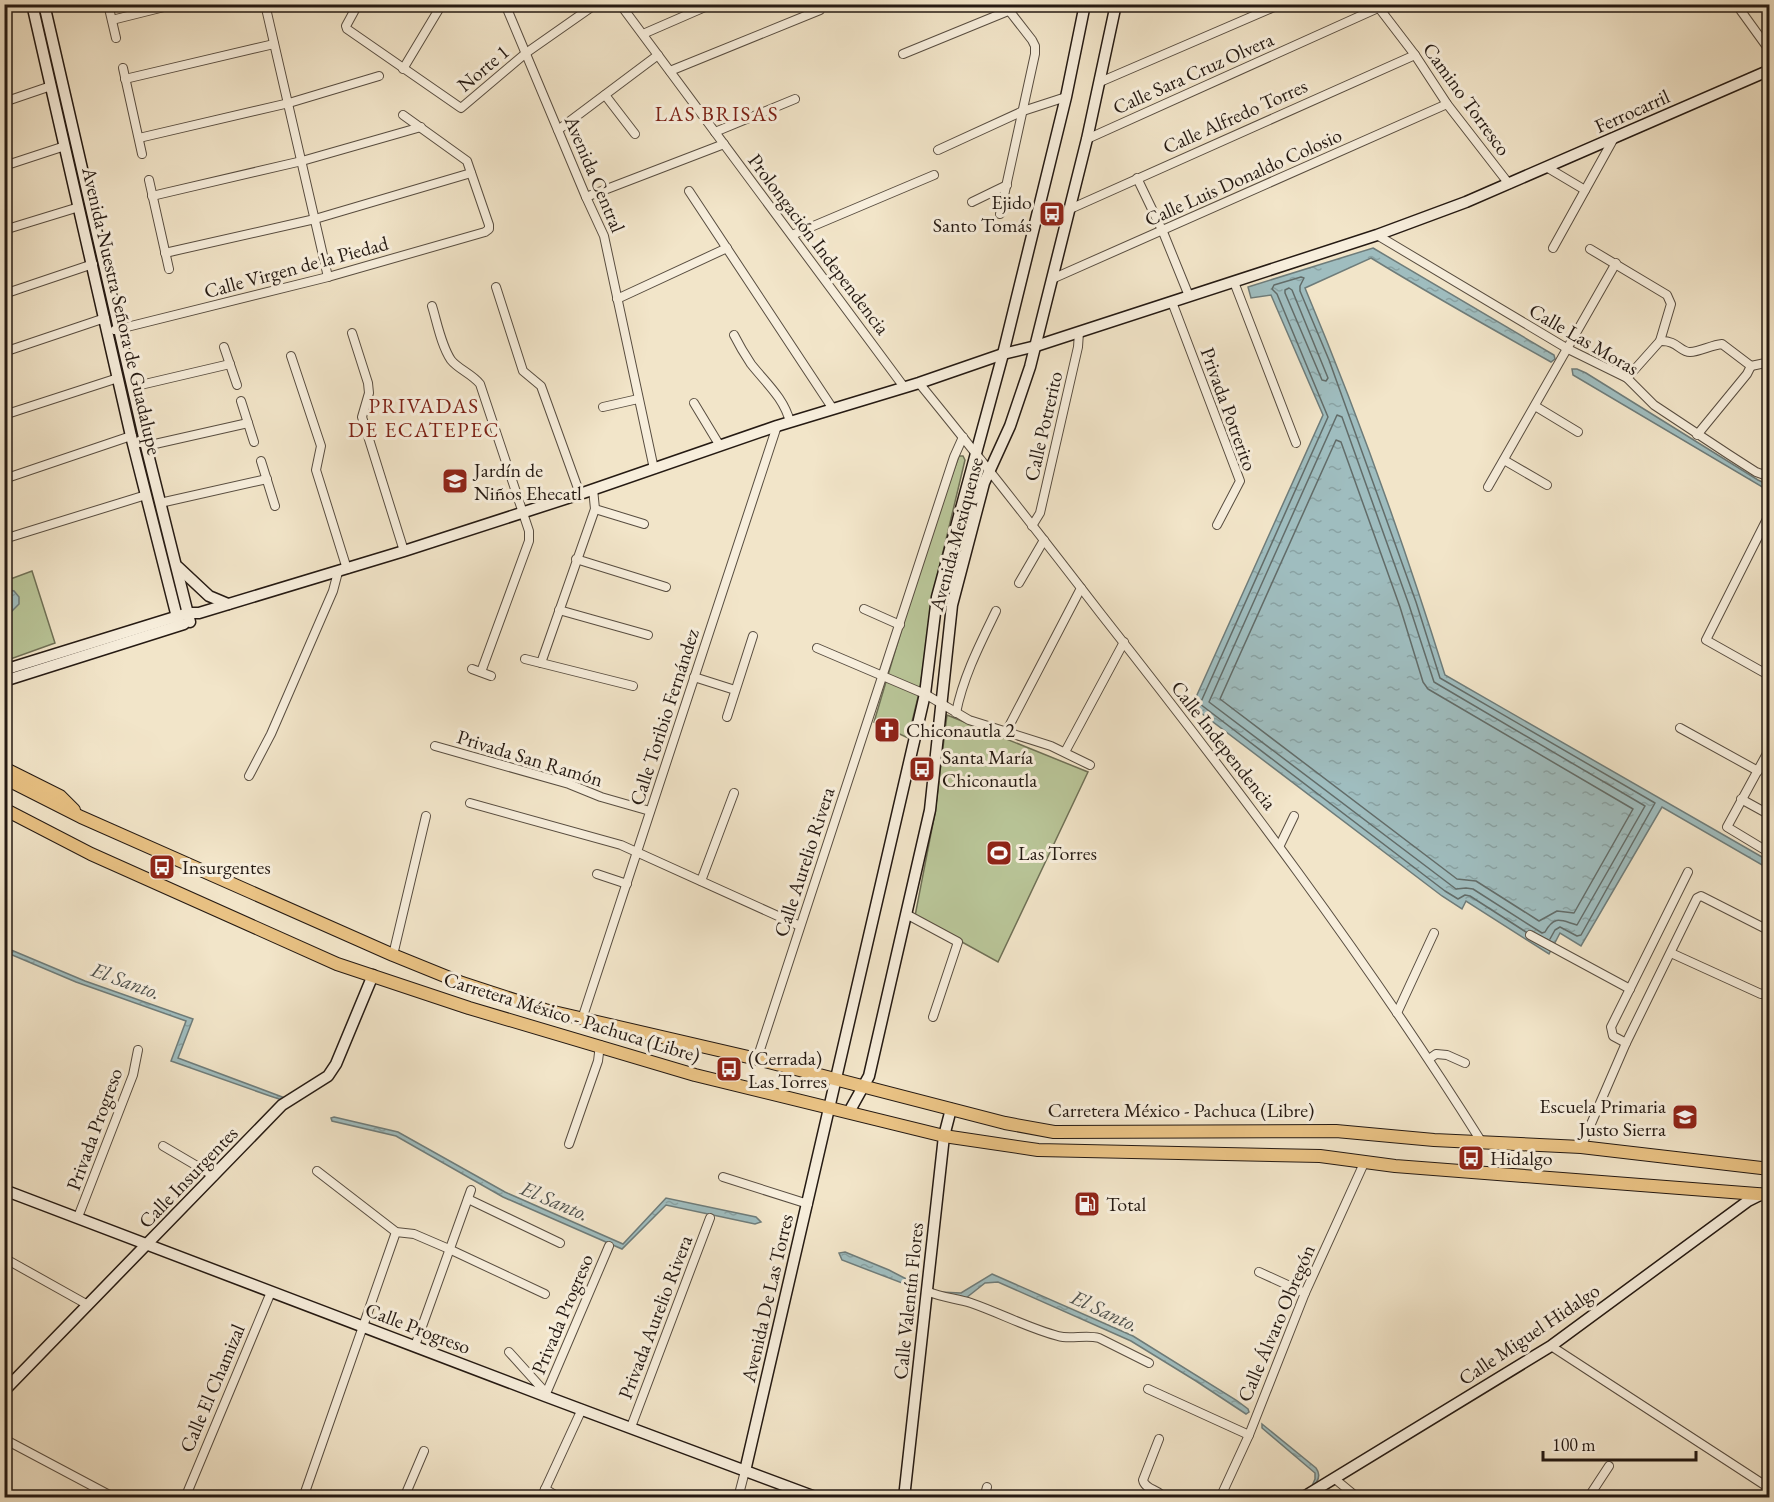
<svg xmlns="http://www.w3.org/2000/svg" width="1774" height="1502" viewBox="0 0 1774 1502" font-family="'EB Garamond',serif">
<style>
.park{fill:#b9c598;stroke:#6f7056;stroke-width:1.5}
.water{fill:url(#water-ripples);stroke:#6e7c7a;stroke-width:1.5}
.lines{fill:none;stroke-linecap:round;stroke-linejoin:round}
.shore{stroke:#626c69;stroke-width:1.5}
.street-casing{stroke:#584d40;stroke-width:10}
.secondary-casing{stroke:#251a13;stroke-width:13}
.primary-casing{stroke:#251a13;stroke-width:14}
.street{stroke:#f7eedc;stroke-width:8}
.secondary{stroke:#f7eedc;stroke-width:10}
.primary{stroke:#e9c284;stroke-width:12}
.labels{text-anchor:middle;stroke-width:6;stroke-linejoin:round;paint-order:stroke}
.street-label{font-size:20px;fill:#251a13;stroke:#f7eedc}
.poi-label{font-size:20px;fill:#251a13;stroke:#f7eedc;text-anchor:start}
.neighbourhood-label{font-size:21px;letter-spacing:1.5px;fill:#7a1f14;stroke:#f7eedc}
.water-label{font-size:21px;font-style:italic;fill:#50534f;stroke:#f7eedc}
</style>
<defs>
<pattern id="water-ripples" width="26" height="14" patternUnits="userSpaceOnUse" patternTransform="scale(1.5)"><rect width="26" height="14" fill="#9fbdbf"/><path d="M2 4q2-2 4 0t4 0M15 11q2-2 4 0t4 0" fill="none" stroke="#89a2a3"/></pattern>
</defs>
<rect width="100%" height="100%" fill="#f2e5c9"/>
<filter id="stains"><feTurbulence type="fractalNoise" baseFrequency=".00333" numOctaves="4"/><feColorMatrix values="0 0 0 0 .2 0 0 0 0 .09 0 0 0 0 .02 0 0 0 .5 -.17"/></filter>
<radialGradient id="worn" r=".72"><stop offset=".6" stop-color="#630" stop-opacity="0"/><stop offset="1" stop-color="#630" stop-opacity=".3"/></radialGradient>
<g class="park">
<path d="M959 456H963L965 460 933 594 920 689 908 738 874 722 928 541Z"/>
<path d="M32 571 55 643 5 661V581Z"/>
<path d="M947 715 1088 772 998 962 915 916 935 813Z"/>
</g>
<g class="water">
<path d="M1373 248 1554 355 1555 359 1551 362C1490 328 1430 294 1371 258L1305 288C1358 414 1404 544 1445 675L1769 861V869L1662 807 1581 946 1560 933 1549 954 1466 901 1462 909 1442 896 1192 706 1323 415 1271 295 1251 298 1248 287Z"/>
<path d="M1572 369H1577L1586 373 1758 480 1769 485V491L1573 375Z"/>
<path d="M5 589 14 591 19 597V604L10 613H5Z"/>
<path d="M4 947 85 981 193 1019 178 1058 285 1098 282 1100 270 1096 171 1061 186 1021 76 982 5 952Z"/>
<path d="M334 1117 398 1132 505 1192 623 1244 666 1198 756 1217 761 1222 755 1224 666 1205 622 1249 503 1197 396 1136 332 1121 331 1118Z"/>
<path d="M845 1252 889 1270 918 1285 915 1288 842 1260 839 1253Z"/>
<path d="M992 1274 1133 1336 1236 1400 1248 1409 1249 1412 1246 1414 1196 1381 1131 1341 998 1282 985 1283 966 1298 940 1292 961 1293Z"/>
<path d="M1262 1424 1316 1468C1322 1476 1317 1483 1311 1488L1315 1479V1473L1262 1428Z"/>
</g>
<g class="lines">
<g class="shore">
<path d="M1289 288 1292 290 1328 378 1326 381 1322 380 1285 293V290Z"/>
<path d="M1337 415 1342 417 1409 605 1434 682 1645 806 1577 925C1562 921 1555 914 1545 932L1542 933 1473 889 1466 888 1456 889 1209 702Z"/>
<path d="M1336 440 1341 442 1400 607 1423 682 1428 689 1633 809 1574 913 1557 911 1539 921 1476 881 1457 879 1220 699Z"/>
<path d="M1526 932 1470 896 1465 895 1458 899 1445 891 1200 704 1328 417 1277 294 1272 289 1274 285 1301 277 1304 278 1300 286V291L1329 360 1416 602 1440 678 1655 803 1581 935 1577 936 1560 927 1555 930 1550 939"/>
</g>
<g class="street-casing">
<g id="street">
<path d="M108 4 116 38"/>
<path d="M265 4 328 277"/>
<path d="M358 4 346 26 347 29 461 108 526 53 596 4"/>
<path d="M505 4 586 197 604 236 654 469"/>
<path d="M620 4 904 387"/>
<path d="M1376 4 1415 55 1447 104 1509 184"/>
<path d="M1736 4 1770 51"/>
<path d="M112 20 176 4"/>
<path d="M643 34 712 4"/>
<path d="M903 54 1008 11"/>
<path d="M123 68 142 154"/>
<path d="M403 69 442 4"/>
<path d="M670 71 820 10"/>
<path d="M125 79 274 44"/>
<path d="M1100 82 1281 4"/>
<path d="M605 95 635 134"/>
<path d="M4 102 51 86"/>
<path d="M558 130 658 55"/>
<path d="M715 132 795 99"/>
<path d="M139 138 289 103 379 76"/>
<path d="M1087 139 1378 8"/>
<path d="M938 150 1023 111 1066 97"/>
<path d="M4 166 65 146"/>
<path d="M1548 168 1585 190"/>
<path d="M1137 178 1163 232 1189 296"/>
<path d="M149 180 169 269"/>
<path d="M689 191 833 409"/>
<path d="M152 196 302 161 421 127"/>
<path d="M586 197 724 144"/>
<path d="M972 202 1007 185"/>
<path d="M1070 209 1415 55"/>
<path d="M1000 214 1035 54V46L1032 40 1004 4"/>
<path d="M4 230 79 207"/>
<path d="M792 235 934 175"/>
<path d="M1377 235 1568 349 1627 378 1654 405 1728 454 1756 472 1770 477"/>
<path d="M1553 248 1614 138"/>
<path d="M1590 249 1667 295 1671 304 1660 341"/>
<path d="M165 253 315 219 471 173"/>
<path d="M1052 279 1447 104"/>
<path d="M1234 282 1296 443"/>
<path d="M496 287 523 371 541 386 580 494"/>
<path d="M4 294 93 264"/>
<path d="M617 299 727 248"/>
<path d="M1172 302 1240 481 1217 525"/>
<path d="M432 306C437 322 441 345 451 360 458 369 472 374 480 384L529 531V541L481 672"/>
<path d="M115 330 328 277 485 232 489 229V225L467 161 403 115"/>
<path d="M352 333 368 383 369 393 362 417 404 551"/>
<path d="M734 335C739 345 745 355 751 364 766 383 784 398 790 422"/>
<path d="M224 347 237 385"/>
<path d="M4 352 105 318"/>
<path d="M291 356 321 446 316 470 347 569"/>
<path d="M1751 366 1770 362"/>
<path d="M1627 378 1660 341C1677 340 1680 352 1690 352 1700 352 1711 345 1722 344L1751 366"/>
<path d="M919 383C981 459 1041 536 1101 614 1235 784 1366 958 1481 1141"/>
<path d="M132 387 230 364"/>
<path d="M241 401 254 442"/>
<path d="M694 403 720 446"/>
<path d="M1535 406 1578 432"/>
<path d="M603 407 638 399"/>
<path d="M4 415 118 378"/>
<path d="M1697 435 1747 374 1751 366"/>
<path d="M146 446 248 423"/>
<path d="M1504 460 1547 485"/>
<path d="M261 461 275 506"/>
<path d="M4 479 131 436"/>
<path d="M1488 487 1616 263"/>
<path d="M160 503 267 479"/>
<path d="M595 509 644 524"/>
<path d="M1770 513 1706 640 1770 676"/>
<path d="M1032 526 1040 513 1078 347 1079 332"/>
<path d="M4 539 146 495"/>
<path d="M576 559 666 587"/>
<path d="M1019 583 1044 540"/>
<path d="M864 609 900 625"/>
<path d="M559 610 648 635"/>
<path d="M817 648 925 694 969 720 1051 746 1090 765"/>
<path d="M525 659 633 686"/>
<path d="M541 663 595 509 593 489"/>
<path d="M472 669 491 676"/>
<path d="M694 677 735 690"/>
<path d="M956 713C963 677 980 644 996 611"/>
<path d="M727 717 753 636"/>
<path d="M1680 728 1758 771"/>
<path d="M1006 732 1081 588"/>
<path d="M435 746 569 784 601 797 650 811"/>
<path d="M1770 748 1727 827 1770 853"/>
<path d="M1065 752 1124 642"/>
<path d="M249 776 271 734 333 591 338 572"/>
<path d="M1741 799 1770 815"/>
<path d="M470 803 621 845 800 926"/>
<path d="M1280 845 1294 816"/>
<path d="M597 874 627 884"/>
<path d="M701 881 734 793"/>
<path d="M906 914 958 942 933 1017"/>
<path d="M1530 935 1630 989"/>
<path d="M1671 953 1761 994 1770 993"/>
<path d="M393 955 426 816"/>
<path d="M1397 1013 1434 933"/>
<path d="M582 1019 777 426"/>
<path d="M1626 1043 1613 1036 1611 1027 1688 872"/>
<path d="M757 1059 954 457 963 437"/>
<path d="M1429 1059 1436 1054 1447 1055 1465 1063"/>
<path d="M569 1144 598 1061 600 1045"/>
<path d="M163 1146 214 1176"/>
<path d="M1581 1147 1626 1043 1697 898 1701 896 1705 898 1770 931"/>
<path d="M317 1171 396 1232 414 1234 449 1249 545 1294"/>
<path d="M723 1177 808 1204"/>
<path d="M468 1199 560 1243"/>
<path d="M78 1217 133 1075 138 1050"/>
<path d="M4 1258 88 1305"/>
<path d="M1259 1272 1305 1293"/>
<path d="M927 1291C942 1298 956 1298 971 1303 1000 1313 1028 1328 1058 1336 1071 1340 1085 1334 1099 1338L1149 1363"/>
<path d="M415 1346 471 1190"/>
<path d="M1551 1346 1766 1486"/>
<path d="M509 1352 546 1393"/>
<path d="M1148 1389 1249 1435"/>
<path d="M545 1396 609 1246"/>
<path d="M631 1427 710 1218"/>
<path d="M4 1439 115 1498"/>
<path d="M1159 1439 1143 1480C1145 1490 1159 1489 1164 1498"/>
<path d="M1335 1479 1358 1498"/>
<path d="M545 1489 560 1498"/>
<path d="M185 1498 271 1292"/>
<path d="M303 1498 396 1232"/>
<path d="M404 1498 424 1451"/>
<path d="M541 1498 582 1409"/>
<path d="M738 1498 745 1471"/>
<path d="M984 1498 987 1487"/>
<path d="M1220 1498 1249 1435 1305 1293 1365 1161"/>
<path d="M1588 1498 1609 1466"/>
</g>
</g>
<g class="secondary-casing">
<g id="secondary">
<path d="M32 4 131 436 179 625"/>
<path d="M44 4 146 446 190 622"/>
<path d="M178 567 209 596 228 604"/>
<path d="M4 670 188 613H199L404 551 580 494 777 426 919 383 1003 354 1036 346 1377 235 1466 202 1770 70"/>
<path d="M4 681 184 624"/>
<path d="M849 1112 869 1076 930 810 952 605 984 483 1010 426 1030 367 1087 139 1116 4"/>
<path d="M4 1190 545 1396 818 1498"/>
<path d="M4 1391 282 1105 328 1076 336 1064 373 975"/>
<path d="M745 1471 925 694 937 597 1003 354 1066 97 1085 4"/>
<path d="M904 1498 944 1136 951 1109"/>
<path d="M1302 1498 1551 1346 1748 1201 1762 1194"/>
</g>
</g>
<g class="primary-casing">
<g id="primary">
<path d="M4 768 60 796 74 810"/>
<path d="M4 778 81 817 393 955 462 983 545 1010 757 1059 1005 1123 1054 1132 1336 1131 1434 1140 1581 1147 1770 1169"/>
<path d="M4 809 91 854 337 964 469 1008 695 1075 944 1136 1038 1150 1320 1156 1395 1166 1770 1195"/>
</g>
</g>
<use href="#street" class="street"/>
<use href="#secondary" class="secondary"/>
<use href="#primary" class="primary"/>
</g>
<defs>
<g id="bus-square" transform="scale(1.35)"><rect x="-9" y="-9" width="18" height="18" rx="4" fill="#8f2418" stroke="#f7eedc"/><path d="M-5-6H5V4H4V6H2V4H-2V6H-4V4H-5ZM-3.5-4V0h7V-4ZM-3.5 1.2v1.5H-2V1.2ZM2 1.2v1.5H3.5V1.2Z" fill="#fff"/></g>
<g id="school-square" transform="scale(1.35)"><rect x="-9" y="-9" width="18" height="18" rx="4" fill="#8f2418" stroke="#f7eedc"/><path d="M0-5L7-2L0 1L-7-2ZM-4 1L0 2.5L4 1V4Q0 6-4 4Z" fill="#fff"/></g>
<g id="church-square" transform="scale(1.35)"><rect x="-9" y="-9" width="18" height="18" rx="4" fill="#8f2418" stroke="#f7eedc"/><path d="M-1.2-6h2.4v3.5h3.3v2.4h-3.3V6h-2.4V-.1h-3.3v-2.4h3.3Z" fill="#fff"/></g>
<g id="stadium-square" transform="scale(1.35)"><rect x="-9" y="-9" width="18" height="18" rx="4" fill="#8f2418" stroke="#f7eedc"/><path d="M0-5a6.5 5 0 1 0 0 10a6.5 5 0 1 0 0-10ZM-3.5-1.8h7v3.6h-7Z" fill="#fff"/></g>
<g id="fuel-square" transform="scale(1.35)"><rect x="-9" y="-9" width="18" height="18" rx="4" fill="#8f2418" stroke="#f7eedc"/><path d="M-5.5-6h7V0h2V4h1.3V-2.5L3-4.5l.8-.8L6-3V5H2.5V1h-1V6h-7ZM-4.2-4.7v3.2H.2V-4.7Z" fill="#fff"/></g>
</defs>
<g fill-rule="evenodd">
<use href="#bus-square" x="1052" y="214"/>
<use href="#school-square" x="455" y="481"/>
<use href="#church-square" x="887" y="730"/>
<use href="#bus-square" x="922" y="769"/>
<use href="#stadium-square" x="999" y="853"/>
<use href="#bus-square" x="162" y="867"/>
<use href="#bus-square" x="729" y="1069"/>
<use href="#school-square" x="1685" y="1117"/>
<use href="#bus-square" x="1471" y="1158"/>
<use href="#fuel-square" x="1087" y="1204"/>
</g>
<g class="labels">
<g class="street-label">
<text transform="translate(483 68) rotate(-40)" y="7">Norte 1</text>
<text transform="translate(1193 73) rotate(-24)" y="7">Calle Sara Cruz Olvera</text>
<text transform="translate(1467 99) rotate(54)" y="7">Camino Torresco</text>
<text transform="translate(1632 111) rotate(-24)" y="7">Ferrocarril</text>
<text transform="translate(1235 116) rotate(-24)" y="7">Calle Alfredo Torres</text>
<text transform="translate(595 174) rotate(67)" y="7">Avenida Central</text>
<text transform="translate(1243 177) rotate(-24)" y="7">Calle Luis Donaldo Colosio</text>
<text transform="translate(819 244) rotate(53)" y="7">Prolongación Independencia</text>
<text transform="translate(296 267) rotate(-15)" y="7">Calle Virgen de la Piedad</text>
<text transform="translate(122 311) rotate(77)" y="7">Avenida Nuestra Señora de Guadalupe</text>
<text transform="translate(1584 339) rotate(30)" y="7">Calle Las Moras</text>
<text transform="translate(1229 409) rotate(70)" y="7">Privada Potrerito</text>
<text transform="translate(1043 426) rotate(-77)" y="7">Calle Potrerito</text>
<text transform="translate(956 534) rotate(-75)" y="7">Avenida Mexiquense</text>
<text transform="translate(664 717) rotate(-72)" y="7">Calle Toribio Fernández</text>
<text transform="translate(1224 745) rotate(52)" y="7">Calle Independencia</text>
<text transform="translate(530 758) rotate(17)" y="7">Privada San Ramón</text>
<text transform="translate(804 862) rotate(-72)" y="7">Calle Aurelio Rivera</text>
<text transform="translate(572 1017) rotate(17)" y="7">Carretera México - Pachuca (Libre)</text>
<text x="1181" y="1117">Carretera México - Pachuca (Libre)</text>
<text transform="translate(94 1129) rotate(-70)" y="7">Privada Progreso</text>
<text transform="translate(188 1177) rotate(-46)" y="7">Calle Insurgentes</text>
<text transform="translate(767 1298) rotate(-77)" y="7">Avenida De Las Torres</text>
<text transform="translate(908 1301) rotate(-84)" y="7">Calle Valentín Flores</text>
<text transform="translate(562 1314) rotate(-67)" y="7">Privada Progreso</text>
<text transform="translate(655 1317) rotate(-69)" y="7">Privada Aurelio Rivera</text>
<text transform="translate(1276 1323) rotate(-67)" y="7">Calle Álvaro Obregón</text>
<text transform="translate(418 1328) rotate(21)" y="7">Calle Progreso</text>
<text transform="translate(1529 1334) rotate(-34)" y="7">Calle Miguel Hidalgo</text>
<text transform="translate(212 1388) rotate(-67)" y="7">Calle El Chamizal</text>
</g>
<g class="poi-label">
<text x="1032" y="209" text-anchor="end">Ejido<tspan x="1032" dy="23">Santo Tomás</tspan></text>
<text x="474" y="477">Jardín de<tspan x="474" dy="23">Niños Ehecatl</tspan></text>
<text x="906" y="737">Chiconautla 2</text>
<text x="942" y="764">Santa María<tspan x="942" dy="23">Chiconautla</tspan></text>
<text x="1018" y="860">Las Torres</text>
<text x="182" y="874">Insurgentes</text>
<text x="748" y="1065">(Cerrada)<tspan x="748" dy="23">Las Torres</tspan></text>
<text x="1666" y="1113" text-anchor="end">Escuela Primaria<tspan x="1666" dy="23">Justo Sierra</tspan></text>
<text x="1490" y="1165">Hidalgo</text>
<text x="1106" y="1211">Total</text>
</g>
<g class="neighbourhood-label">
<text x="717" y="121">LAS BRISAS</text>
<text x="424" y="413">PRIVADAS<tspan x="424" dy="24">DE ECATEPEC</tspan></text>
</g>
<g class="water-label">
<text transform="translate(126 981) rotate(20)" y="7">El Santo.</text>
<text transform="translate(555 1201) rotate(23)" y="7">El Santo.</text>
<text transform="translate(1105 1311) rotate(25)" y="7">El Santo.</text>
</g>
</g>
<rect width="1774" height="1502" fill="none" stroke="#f2e5c9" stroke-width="24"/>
<rect x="6" y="6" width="1762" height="1490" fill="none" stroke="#251a13" stroke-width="3"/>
<rect x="12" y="12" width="1750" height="1478" fill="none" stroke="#251a13" stroke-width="1.5"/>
<path d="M1543 1451v9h153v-9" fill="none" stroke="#251a13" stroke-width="3"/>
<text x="1552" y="1451" font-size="18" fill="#251a13" stroke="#f7eedc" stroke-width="4.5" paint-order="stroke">100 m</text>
<rect width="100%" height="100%" filter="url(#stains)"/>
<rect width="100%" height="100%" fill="url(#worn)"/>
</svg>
